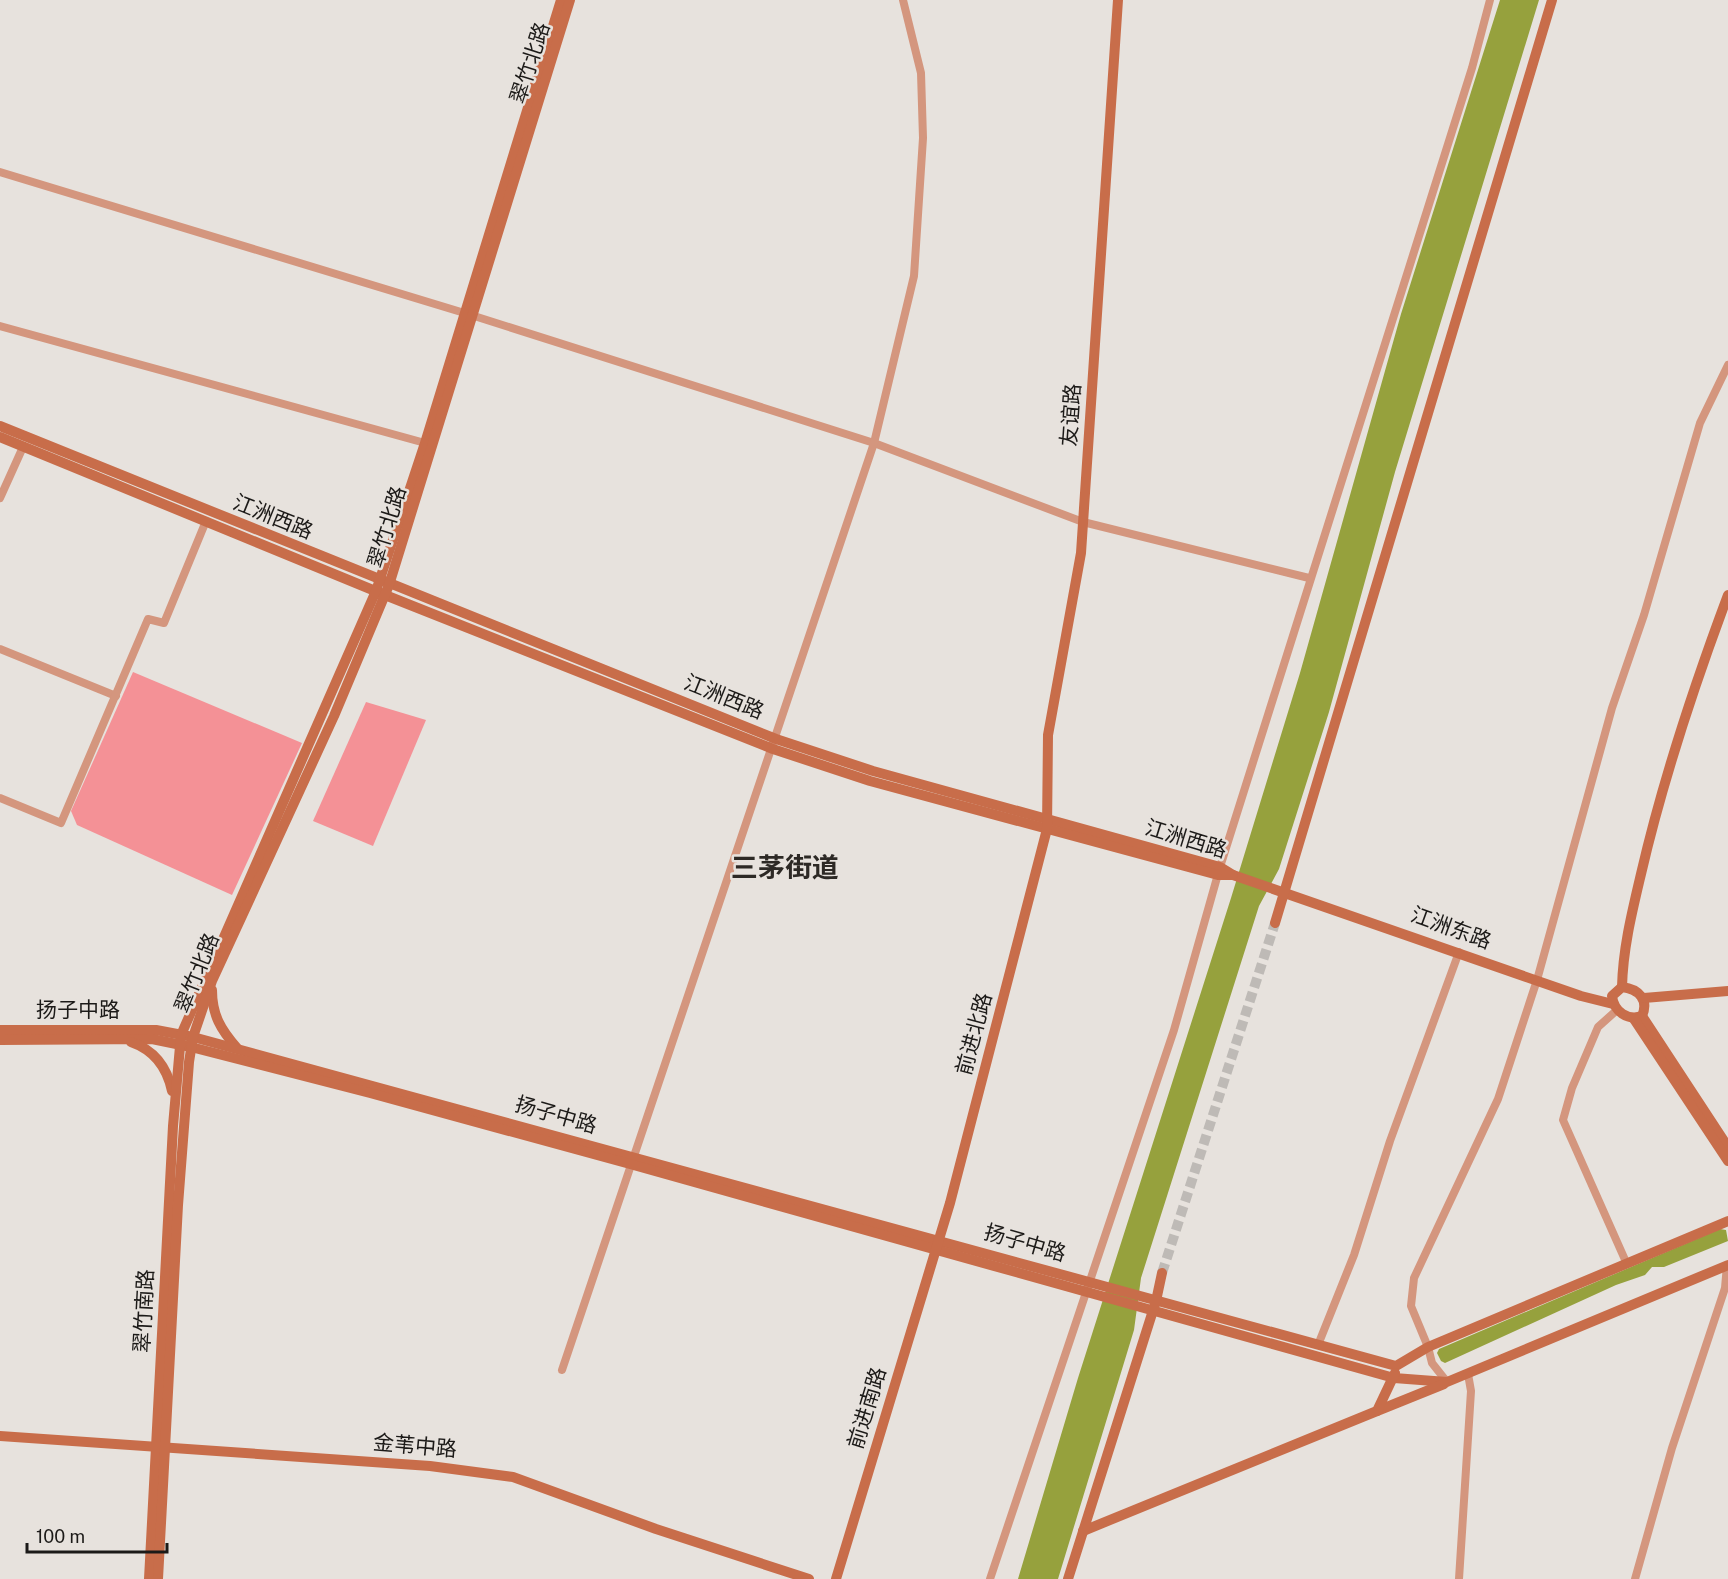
<svg xmlns="http://www.w3.org/2000/svg" width="1728" height="1579" viewBox="0 0 1728 1579" font-family="'Public Sans','Noto Sans SC',sans-serif">
<style>
.green{fill:#f49196}
.water{fill:#96a13d}
.lines{fill:none;stroke-linecap:round;stroke-linejoin:round}
.secondary-tunnel{stroke:#bebab6;stroke-width:10;stroke-dasharray:10 5;stroke-linecap:butt}
.street{stroke:#d4967e;stroke-width:8}
.secondary{stroke:#c86d4a;stroke-width:10}
.labels{text-anchor:middle;stroke-width:5;stroke-linejoin:round;paint-order:stroke}
.street-label{font-size:21px;fill:#1c1a18;stroke:#e7e2dd}
.district-label{font-size:27px;font-weight:bold;fill:#2d2925;stroke:#e7e2dd}
</style>
<rect width="100%" height="100%" fill="#e7e2dd"/>
<g class="green">
<path d="M133 672 302 743 232 895 77 825 71 811Z"/>
<path d="M366 702 426 720 373 846 313 821Z"/>
</g>
<g class="water">
<path d="M1500 0H1539L1395 472 1329 712 1279 869 1259 906 1141 1278 1134 1330 1058 1579H1018L1078 1378 1231 898 1300 673 1401 314Z"/>
<path d="M1720 1229 1726 1230 1728 1241 1664 1267H1652L1645 1275 1616 1285 1445 1363 1441 1361 1437 1353 1439 1349Z"/>
</g>
<g class="lines">
<path class="secondary-tunnel" d="M1162 1273 1275 923"/>
<g class="street">
<path d="M0 172 471 315 874 443 1083 522 1309 578"/>
<path d="M0 326 425 443"/>
<path d="M0 498 23 447"/>
<path d="M0 649 116 696"/>
<path d="M0 798 61 823 148 619 164 623 206 521"/>
<path d="M1617 1010 1598 1027 1572 1088 1563 1120 1626 1262"/>
<path d="M1318 1345 1354 1255 1390 1141 1459 952"/>
<path d="M562 1370 874 443 914 276 923 138 921 73 903 0"/>
<path d="M1447 1382 1432 1363 1428 1347 1411 1306 1414 1278 1498 1099 1537 980 1612 708 1644 615 1700 423 1728 365"/>
<path d="M990 1579 1174 1030 1220 867 1472 68 1490 0"/>
<path d="M1459 1579 1471 1391 1468 1374"/>
<path d="M1635 1579 1672 1448 1725 1288 1727 1265"/>
</g>
<g class="secondary">
<path d="M0 426 776 739 873 771 1220 867 1233 875 1581 996 1613 1004"/>
<path d="M0 437 385 595 773 749 870 781 1218 875H1233"/>
<path d="M1275 923 1552 0"/>
<path d="M1622 987C1623 948 1632 912 1641 874 1663 779 1694 686 1728 595"/>
<path d="M1622 987C1639 989 1649 1000 1642 1016 1628 1021 1614 1012 1612 996Z"/>
<path d="M212 990C212 1015 221 1030 237 1048"/>
<path d="M1644 998 1728 991"/>
<path d="M1642 1016 1728 1147"/>
<path d="M1634 1019 1728 1161"/>
<path d="M0 1030H156L193 1037 1396 1366 1428 1347 1728 1221"/>
<path d="M0 1040 152 1039 191 1047 370 1093 630 1164 1394 1378 1447 1382 1728 1265"/>
<path d="M131 1042C154 1050 167 1067 172 1091"/>
<path d="M1377 1411 1444 1384"/>
<path d="M0 1436 430 1466 513 1477 656 1529 809 1579"/>
<path d="M1083 1531 1377 1411 1395 1373"/>
<path d="M149 1579 173 1126 181 1035 376 591 425 443 561 0"/>
<path d="M158 1579 178 1205 189 1062 193 1037 212 981 334 716 389 585 570 0"/>
<path d="M836 1579 950 1203 1047 829 1048 735 1081 553 1118 0"/>
<path d="M1068 1579 1156 1301 1162 1273"/>
</g>
</g>
<g class="labels">
<g class="street-label">
<text transform="translate(530 63) rotate(-72)" y="7">翠竹北路</text>
<text transform="translate(1071 415) rotate(-86)" y="7">友谊路</text>
<text transform="translate(273 517) rotate(22)" y="7">江洲西路</text>
<text transform="translate(387 527) rotate(-73)" y="7">翠竹北路</text>
<text transform="translate(724 697) rotate(22)" y="7">江洲西路</text>
<text transform="translate(1186 839) rotate(17)" y="7">江洲西路</text>
<text transform="translate(1451 928) rotate(20)" y="7">江洲东路</text>
<text transform="translate(197 973) rotate(-68)" y="7">翠竹北路</text>
<text x="78" y="1017">扬子中路</text>
<text transform="translate(974 1034) rotate(-75)" y="7">前进北路</text>
<text transform="translate(556 1115) rotate(16)" y="7">扬子中路</text>
<text transform="translate(1025 1243) rotate(16)" y="7">扬子中路</text>
<text transform="translate(144 1311) rotate(-87)" y="7">翠竹南路</text>
<text transform="translate(867 1408) rotate(-73)" y="7">前进南路</text>
<text transform="translate(415 1446) rotate(5)" y="7">金苇中路</text>
</g>
<g class="district-label">
<text x="785" y="877">三茅街道</text>
</g>
</g>
<path d="M27 1543v9h140v-9" fill="none" stroke="#1c1a18" stroke-width="3"/>
<text x="36" y="1543" font-size="18" fill="#1c1a18" stroke="#e7e2dd" stroke-width="4.5" paint-order="stroke">100 m</text>
</svg>
